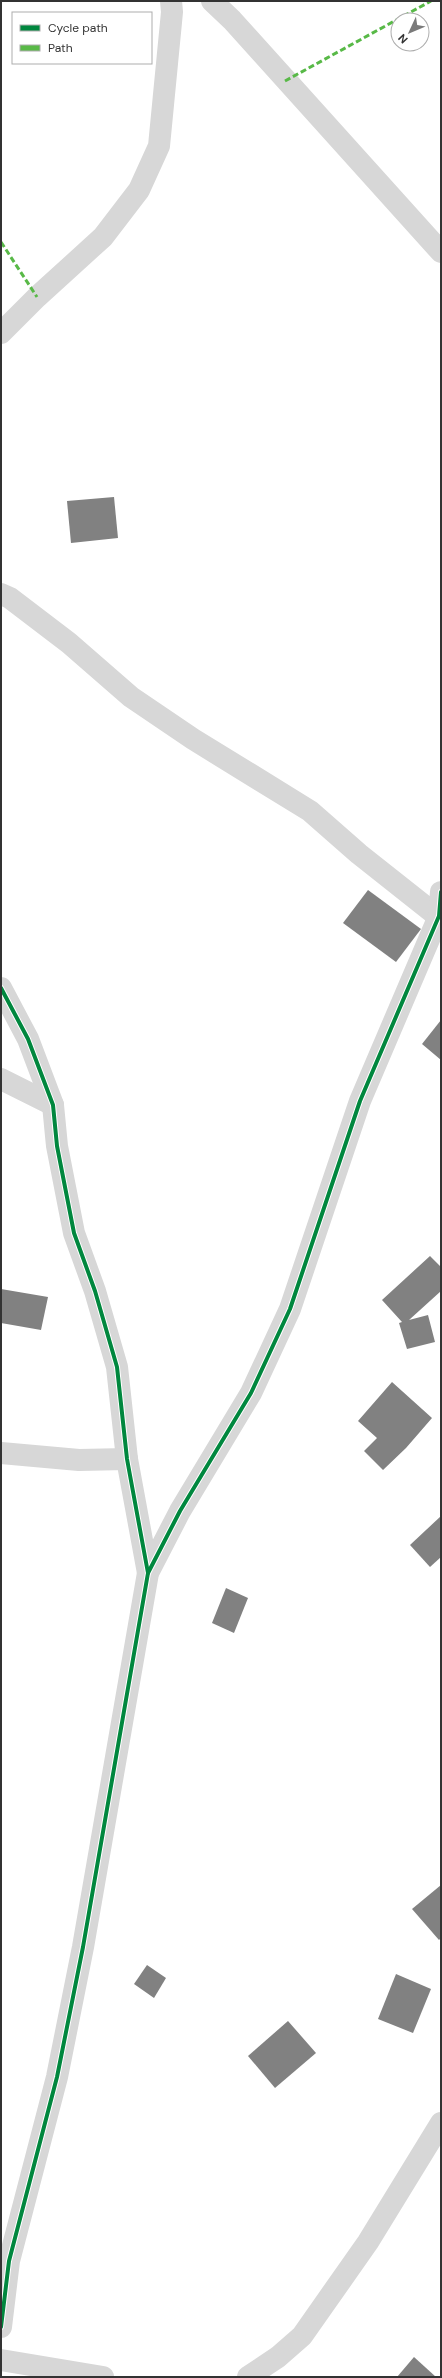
<svg xmlns="http://www.w3.org/2000/svg" width="442" height="2378" viewBox="0 0 442 2378" font-family="'DM Sans',sans-serif">
<style>
.building{fill:#818181}
.lines{fill:none;stroke-linecap:round;stroke-linejoin:round}
.minor{stroke:#d7d7d7;stroke-width:22}
.quiet{stroke:#58b947;stroke-width:3;stroke-dasharray:6 3;stroke-linecap:butt}
.cycleway-casing{stroke:#fff;stroke-width:6}
.cycleway{stroke:#00873e;stroke-width:4}
</style>
<rect width="100%" height="100%" fill="#fff"/>
<g class="building">
<path d="M114 497 118 538 71 543 67 501Z"/>
<path d="M368 890 421 929 396 962 343 923Z"/>
<path d="M441 1020V1060L422 1044Z"/>
<path d="M430 1256 441 1267V1291L409 1320 428 1315 435 1342 407 1349 399 1323 402 1322 382 1300Z"/>
<path d="M1 1289 48 1297 41 1330 1 1323Z"/>
<path d="M392 1382 432 1418 406 1448 383 1470 364 1451 377 1438 358 1421Z"/>
<path d="M441 1516V1557L430 1567 410 1545Z"/>
<path d="M226 1588 248 1598 234 1633 212 1623Z"/>
<path d="M441 1885V1938L439 1940 412 1909Z"/>
<path d="M147 1965 166 1978 154 1998 134 1984Z"/>
<path d="M396 1974 431 1989 413 2033 378 2019Z"/>
<path d="M288 2021 316 2053 275 2088 248 2056Z"/>
<path d="M414 2357 436 2377H397Z"/>
</g>
<g class="lines">
<g class="minor">
<path d="M212 1 232 20 441 252"/>
<path d="M1 333 37 297 103 237 139 190 159 146 172 12 171 1"/>
<path d="M1 594 10 598 69 643 131 697 193 739 310 811 359 854 441 919"/>
<path d="M1 988 28 1039 53 1105 57 1146 74 1233 95 1291 117 1367 127 1459 148 1573"/>
<path d="M1 1079 53 1105"/>
<path d="M1 1453 79 1460 127 1459"/>
<path d="M1 2327 9 2261 57 2077 83 1947 148 1573 180 1511 251 1393 290 1309 360 1101 439 916 441 892"/>
<path d="M1 2360 103 2377"/>
<path d="M248 2377 278 2357 302 2336 368 2242 441 2123"/>
</g>
<g class="quiet">
<path d="M285 81 431 1"/>
<path d="M1 242 37 297"/>
</g>
<g class="cycleway-casing">
<g id="cycleway">
<path d="M1 988 28 1039 53 1105 57 1146 74 1233 95 1291 117 1367 127 1459 148 1573"/>
<path d="M1 2327 9 2261 57 2077 83 1947 148 1573 180 1511 251 1393 290 1309 360 1101 439 916 441 892"/>
</g>
</g>
<use href="#cycleway" class="cycleway"/>
</g>
<rect width="442" height="2378" fill="none" stroke="#333333" stroke-width="4"/>
<rect x="12" y="12" width="140" height="52" fill="#ffffff" stroke="#adadad"/>
<rect x="20" y="25" width="20" height="6" fill="#00873e" stroke="#adadad"/>
<text x="48" y="32" font-size="12" fill="#333333">Cycle path</text>
<rect x="20" y="45" width="20" height="6" fill="#58b947" stroke="#adadad"/>
<text x="48" y="52" font-size="12" fill="#333333">Path</text>
<g transform="translate(410 32) rotate(226)"><circle r="19" fill="#ffffff" stroke="#adadad"/>
<path d="M0-3L7 15L0 10L-7 15Z" fill="#7a7a7a"/>
<text y="-6" font-size="11" font-weight="bold" text-anchor="middle" fill="#333333">N</text>
</g>
</svg>
